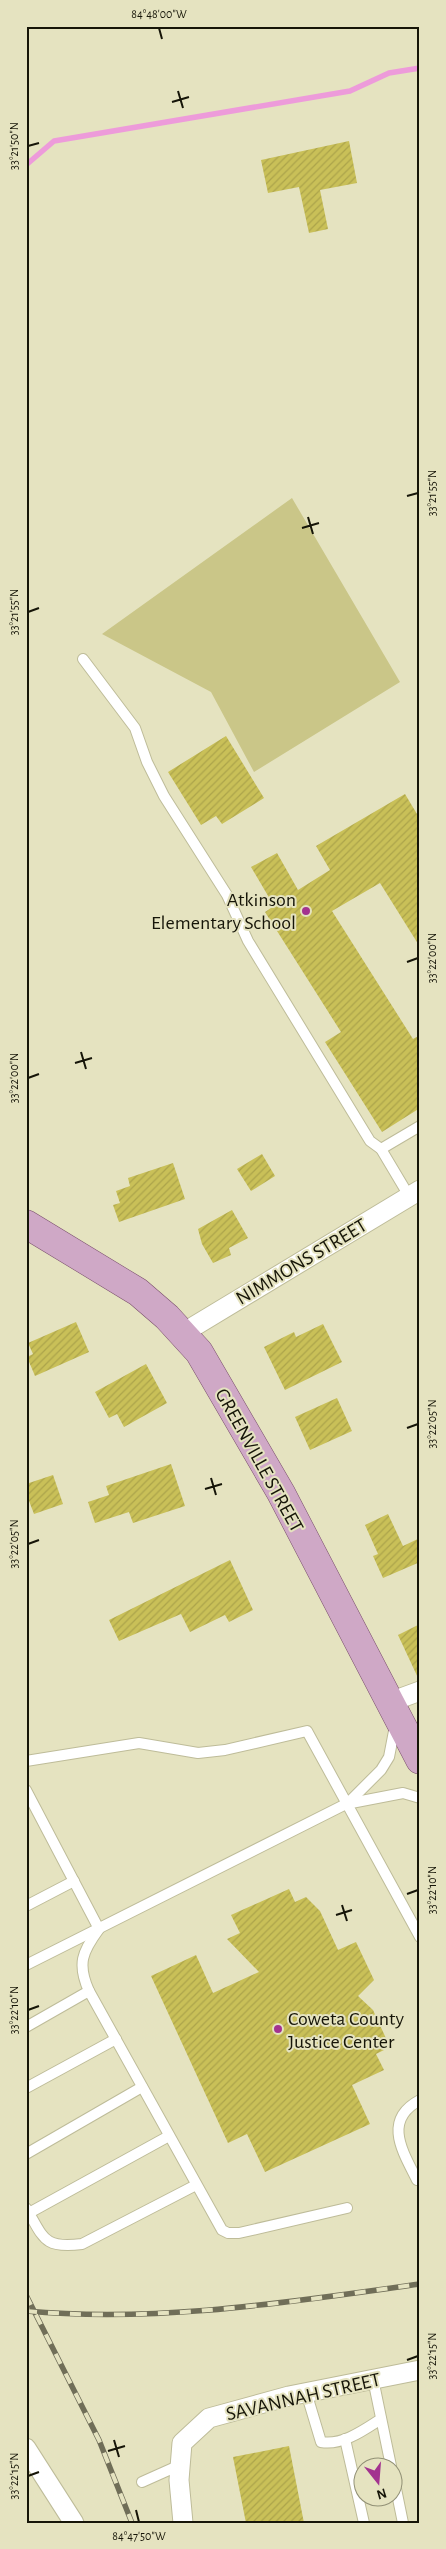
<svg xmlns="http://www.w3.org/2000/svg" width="446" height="2549" viewBox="0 0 446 2549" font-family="'Alegreya Sans',sans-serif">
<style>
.green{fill:#cac688}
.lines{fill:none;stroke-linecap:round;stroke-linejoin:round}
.stream{stroke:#ed9bda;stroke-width:5.5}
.building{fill:url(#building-hatch)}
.lane-casing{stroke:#bebc99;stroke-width:12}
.street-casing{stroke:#bebc99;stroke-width:21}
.primary-casing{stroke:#794f6b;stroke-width:29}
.lane{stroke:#fff;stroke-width:10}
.street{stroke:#fff;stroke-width:19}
.primary{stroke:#cfa8c6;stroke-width:28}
.rail-casing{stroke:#706e58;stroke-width:5.5}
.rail{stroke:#e5e3c0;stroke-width:4;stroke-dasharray:11;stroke-linecap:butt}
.ticks{fill:none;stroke:#161508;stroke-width:2}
.poi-dot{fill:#a3338f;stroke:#e5e3c0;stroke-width:2}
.labels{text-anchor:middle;stroke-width:4;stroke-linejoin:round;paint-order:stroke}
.poi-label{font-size:20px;fill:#161508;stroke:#e5e3c0;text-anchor:end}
.street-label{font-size:20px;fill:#161508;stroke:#e5e3c0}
.neatline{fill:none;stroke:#161508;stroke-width:2}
.ticks-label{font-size:12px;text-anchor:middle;fill:#161508}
</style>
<defs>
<pattern id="building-hatch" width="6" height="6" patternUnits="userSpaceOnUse" patternTransform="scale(1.25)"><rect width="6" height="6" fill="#c9c058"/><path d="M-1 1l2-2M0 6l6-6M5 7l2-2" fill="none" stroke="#aca44b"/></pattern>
</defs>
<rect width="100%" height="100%" fill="#e5e3c0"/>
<path class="green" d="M292 498 400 682 254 772 211 692 102 634Z"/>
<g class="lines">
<path class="stream" d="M26 165 54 141 350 91 389 73 420 68"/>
</g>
<g class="building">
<path d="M349 141 357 183 320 190 328 229 309 233 299 187 268 193 261 160Z"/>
<path d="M226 736 264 798 222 824 216 816 201 825 168 772Z"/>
<path d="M405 794 420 819V947L380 883 332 911 413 1039 420 1035V1108L382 1132 325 1042 341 1032 265 912 274 906 251 867 277 853 298 890 330 870 316 846Z"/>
<path d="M262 1154 275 1176 251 1191 237 1169Z"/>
<path d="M173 1163 185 1199 119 1222 113 1205 120 1203 116 1191 130 1186 128 1178Z"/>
<path d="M232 1210 248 1238 229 1248 231 1255 213 1263 202 1244 198 1229Z"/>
<path d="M76 1322 89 1352 35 1376 27 1357 33 1354 28 1343Z"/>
<path d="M323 1324 342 1362 285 1390 264 1347 294 1332 296 1337Z"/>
<path d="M146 1364 167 1403 124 1427 117 1414 109 1418 95 1392Z"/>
<path d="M337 1398 352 1431 310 1450 295 1417Z"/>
<path d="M171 1464 185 1506 133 1523 129 1512 95 1523 88 1502 109 1495 106 1486Z"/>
<path d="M53 1475 63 1504 34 1514 26 1493V1484Z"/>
<path d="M388 1514 403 1546 420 1538V1562L383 1578 373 1556 378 1554 365 1525Z"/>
<path d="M230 1560 253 1610 229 1622 225 1615 190 1632 181 1614 119 1641 109 1620Z"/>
<path d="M420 1624V1680H419L398 1635Z"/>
<path d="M289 1889 295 1902 306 1897 320 1911 338 1950 356 1942 374 1980 358 1996 373 2010 390 2047 376 2054 384 2070 352 2085 370 2124 265 2172 247 2134 228 2143 151 1976 196 1955 213 1993 259 1972 227 1939 240 1933 231 1915Z"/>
<path d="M289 2446 304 2523H246L233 2457Z"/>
</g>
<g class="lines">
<g class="lane-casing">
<g id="lane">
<path d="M83 659 135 728 147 762 164 796 227 895 248 941 370 1141 381 1149 409 1196"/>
<path d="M381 1149 420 1126"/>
<path d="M26 1761 139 1743 198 1753 225 1750 307 1731 420 1937"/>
<path d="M26 1790 99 1929C82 1952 77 1964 89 1991L222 2230 228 2233H239L347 2208"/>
<path d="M347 1804 381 1770 389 1757 395 1726"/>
<path d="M26 1906 74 1881"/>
<path d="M26 1965 346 1804 403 1793 420 1798"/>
<path d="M26 2027 89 1991"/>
<path d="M26 2088 116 2039"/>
<path d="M26 2154 142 2087"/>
<path d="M417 2180C403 2152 382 2120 420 2100"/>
<path d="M26 2208C44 2238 43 2249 82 2244L196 2185"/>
<path d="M29 2213 169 2136"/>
<path d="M373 2379 391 2466"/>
<path d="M306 2392 321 2442C342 2446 364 2430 381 2419"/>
<path d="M345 2439 364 2523"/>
<path d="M394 2479 403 2523"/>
<path d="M142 2482 180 2465"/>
</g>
</g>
<g class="street-casing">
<g id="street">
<path d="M183 1333 420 1190"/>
<path d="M390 1702 420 1691"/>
<path d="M26 2448 74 2523"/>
<path d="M183 2523 179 2480 182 2443 209 2418 289 2396 420 2370"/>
</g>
</g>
<g class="primary-casing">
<path id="primary" d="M26 1224 138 1292 167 1317 199 1352 281 1493 420 1760"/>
</g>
<use href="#lane" class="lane"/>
<use href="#street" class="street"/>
<use href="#primary" class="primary"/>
<g class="rail-casing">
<g id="rail">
<path d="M26 2295 99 2440 132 2523"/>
<path d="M26 2311C159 2323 289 2302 420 2284"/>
</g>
</g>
<use href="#rail" class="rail"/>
</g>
<path class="ticks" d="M159 28 162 39M178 91 183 108M172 102 189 97M28 146 39 143M407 496 418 493M308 517 313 534M302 528 319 523M28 612 39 608M407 962 418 958M81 1052 86 1069M75 1063 92 1058M28 1078 39 1074M407 1428 418 1424M211 1478 216 1495M205 1489 222 1484M28 1544 39 1540M407 1894 418 1890M342 1905 347 1921M336 1915 352 1910M28 2010 39 2006M407 2360 418 2356M114 2440 119 2457M108 2451 125 2446M28 2476 39 2472M136 2510 139 2522"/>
<g class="poi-dot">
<circle cx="306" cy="911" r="5"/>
<circle cx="278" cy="2029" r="5"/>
</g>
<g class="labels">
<g class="poi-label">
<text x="296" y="906">Atkinson<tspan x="296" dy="23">Elementary School</tspan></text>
<text x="288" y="2025" text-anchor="start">Coweta County<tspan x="288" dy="23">Justice Center</tspan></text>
</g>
<g class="street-label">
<text transform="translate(301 1261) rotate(-31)" y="7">NIMMONS STREET</text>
<text transform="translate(260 1460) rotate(61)" y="7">GREENVILLE STREET</text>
<text transform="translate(303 2396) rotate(-13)" y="7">SAVANNAH STREET</text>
</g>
</g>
<rect width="446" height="2549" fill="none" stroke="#e5e3c0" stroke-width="55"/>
<g transform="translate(378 2482) rotate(163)"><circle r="24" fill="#e5e3c0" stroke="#929176"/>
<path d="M0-4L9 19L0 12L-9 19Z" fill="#a3338f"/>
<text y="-8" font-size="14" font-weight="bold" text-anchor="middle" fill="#161508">N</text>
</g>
<rect x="28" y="28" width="390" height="2494" class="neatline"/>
<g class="ticks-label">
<text x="159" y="18">84°48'00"W</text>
<text transform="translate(14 146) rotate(-90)" y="4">33°21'50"N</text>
<text transform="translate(432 493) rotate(-90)" y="4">33°21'55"N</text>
<text transform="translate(14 612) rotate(-90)" y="4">33°21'55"N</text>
<text transform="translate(432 958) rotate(-90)" y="4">33°22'00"N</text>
<text transform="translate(14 1078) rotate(-90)" y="4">33°22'00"N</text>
<text transform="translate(432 1424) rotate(-90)" y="4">33°22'05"N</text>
<text transform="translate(14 1544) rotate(-90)" y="4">33°22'05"N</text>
<text transform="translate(432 1890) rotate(-90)" y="4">33°22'10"N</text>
<text transform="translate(14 2010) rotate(-90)" y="4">33°22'10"N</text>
<text transform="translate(432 2356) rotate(-90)" y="4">33°22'15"N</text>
<text transform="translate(14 2476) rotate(-90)" y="4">33°22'15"N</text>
<text x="139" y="2540">84°47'50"W</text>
</g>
</svg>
